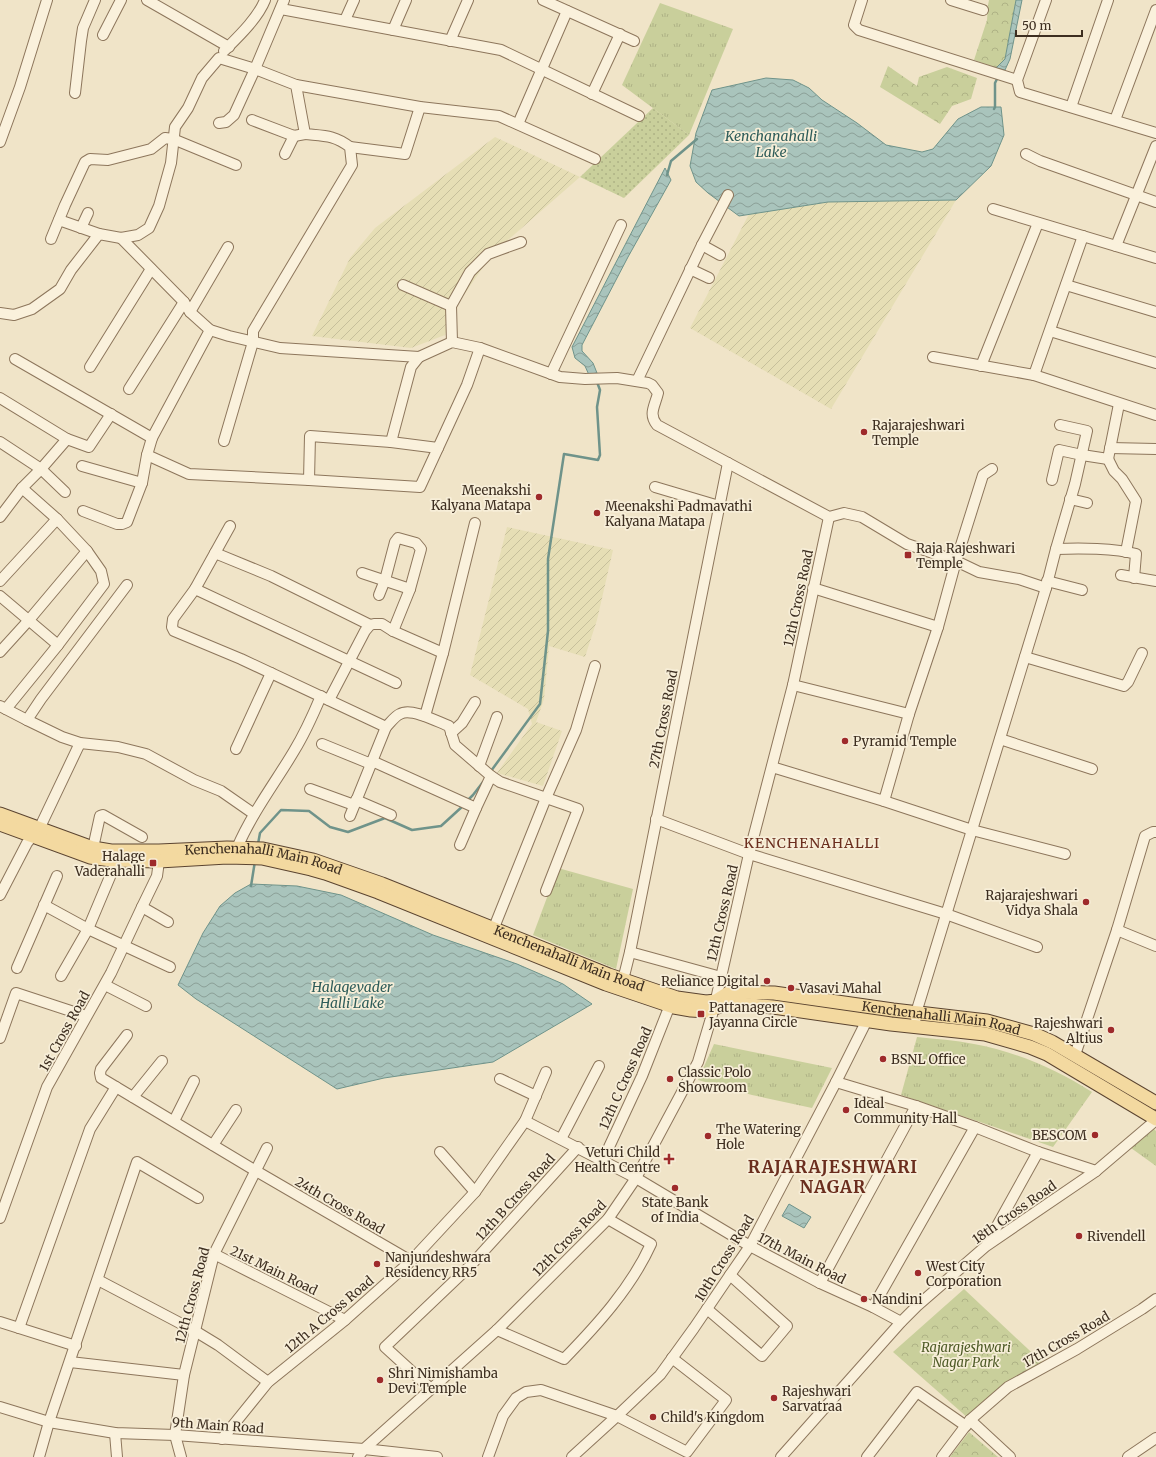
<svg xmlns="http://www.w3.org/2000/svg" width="1156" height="1457" viewBox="0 0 1156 1457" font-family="Merriweather,serif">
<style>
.farmland{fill:url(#farmland-furrows)}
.grass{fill:url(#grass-tufts)}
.forest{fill:url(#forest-crowns)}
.garden{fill:url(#garden-dots)}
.water{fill:url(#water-waves);stroke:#6f938a}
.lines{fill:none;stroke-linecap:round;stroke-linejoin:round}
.stream{stroke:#6f938a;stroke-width:2.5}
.minor-casing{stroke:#8d765c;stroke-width:12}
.major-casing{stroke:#5b4430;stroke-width:15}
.minor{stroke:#faf1dc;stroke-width:10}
.major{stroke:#f3d9a0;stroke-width:13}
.poi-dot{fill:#9e2a2b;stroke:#f7eed8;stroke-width:1.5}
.labels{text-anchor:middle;stroke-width:3.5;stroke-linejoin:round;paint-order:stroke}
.poi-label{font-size:13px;fill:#3d2e20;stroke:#f7eed8;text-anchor:start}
.street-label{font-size:13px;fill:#3d2e20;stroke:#f7eed8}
.park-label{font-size:13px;font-style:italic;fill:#4d5a26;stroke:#f7eed8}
.water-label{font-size:14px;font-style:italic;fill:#2f5d5a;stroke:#f7eed8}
.neighbourhood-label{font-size:14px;letter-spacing:1px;fill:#6b2e1e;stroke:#f7eed8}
.district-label{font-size:17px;font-weight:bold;letter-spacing:1px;fill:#6b2e1e;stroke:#f7eed8}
</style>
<defs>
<pattern id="farmland-furrows" width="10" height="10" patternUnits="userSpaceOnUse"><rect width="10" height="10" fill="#e6deb5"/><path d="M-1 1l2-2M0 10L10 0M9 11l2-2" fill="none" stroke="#c6bf9b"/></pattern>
<pattern id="grass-tufts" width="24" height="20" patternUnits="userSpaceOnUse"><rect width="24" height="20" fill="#c9cf9b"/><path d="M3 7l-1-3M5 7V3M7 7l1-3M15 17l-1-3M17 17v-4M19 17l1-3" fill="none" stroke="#aeb285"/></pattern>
<pattern id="forest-crowns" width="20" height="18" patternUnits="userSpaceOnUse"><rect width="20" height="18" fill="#c9cf9b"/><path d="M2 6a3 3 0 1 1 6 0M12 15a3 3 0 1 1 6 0" fill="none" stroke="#aeb285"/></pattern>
<pattern id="garden-dots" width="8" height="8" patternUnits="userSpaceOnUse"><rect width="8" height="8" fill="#c9cf9b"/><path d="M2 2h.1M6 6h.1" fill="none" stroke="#aeb285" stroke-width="1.8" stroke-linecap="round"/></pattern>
<pattern id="water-waves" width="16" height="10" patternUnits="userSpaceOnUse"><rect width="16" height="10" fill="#a9c4bc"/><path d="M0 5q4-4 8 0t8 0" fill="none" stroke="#8ba098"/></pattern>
</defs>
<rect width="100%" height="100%" fill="#f0e4c8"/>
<g class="farmland">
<path d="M495 137 580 177 492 254 455 308 445 335 411 348 312 336 350 258 375 228Z"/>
<path d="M956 200 831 409 690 328 749 214 828 202Z"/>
<path d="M507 527 613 550 597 620 585 657 549 646 544 699 536 722 562 731 543 786 497 773 532 724 528 709 470 675Z"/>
</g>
<g class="grass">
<path d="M660 3 733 29 689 135 622 85Z"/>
<path d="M558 868 633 889 616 969 533 935Z"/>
<path d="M917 1037C936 1039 955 1040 974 1044 1017 1052 1056 1069 1092 1092L1053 1147 901 1095Z"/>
<path d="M714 1044 832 1068 812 1108 752 1095 698 1080Z"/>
<path d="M1154 1129 1156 1131V1166L1131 1148Z"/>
</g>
<g class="forest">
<path d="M989 0H1016L1005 59 996 68 974 60 987 20 988 5Z"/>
<path d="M888 66 917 86 919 77 947 67 977 78 971 99 952 106 940 124 880 87Z"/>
<path d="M964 1289 1045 1365 968 1418 893 1352Z"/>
<path d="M969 1432 998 1457H950Z"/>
</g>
<path class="garden" d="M653 108 689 135 624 198 580 177Z"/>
<g class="water">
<path d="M1016 0H1022L1010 59 1005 70 996 68 1005 59Z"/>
<path d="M766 78 793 80 809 88 822 100 857 123 886 145 922 152 933 149 958 119 981 107H1001L1004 135 991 166 956 200 828 202 739 216 708 193 696 182 690 166 696 133 712 90Z"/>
<path d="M665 168 671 180 628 257 582 345V351L593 363 597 373 589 375 585 366 575 358 572 347Z"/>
<path d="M251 884 297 886 341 895 433 935 517 964 563 984 592 1004 493 1062 384 1078 337 1089 196 999 178 985 203 933 220 906 235 893Z"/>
<path d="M789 1204 811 1217 804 1228 782 1216Z"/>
</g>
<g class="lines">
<g class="stream">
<path d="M994 109 995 107V83L998 77"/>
<path d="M667 175 671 161 697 139"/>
<path d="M491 771 540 704 548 631V559L564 454 598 460 600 455 597 407 600 390 597 382"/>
<path d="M467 801 473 795 483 782"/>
<path d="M258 844 260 833 281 810 309 811 330 827 348 832 385 818 412 830 441 826 464 805"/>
<path d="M251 886 255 861"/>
</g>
<g class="minor-casing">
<g id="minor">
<path d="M147 0 229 47"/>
<path d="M543 0 634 41"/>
<path d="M862 0 854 25 859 30 1017 80"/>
<path d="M951 0 983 10"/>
<path d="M1046 0 1017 80 1020 92 1156 133"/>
<path d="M281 9 501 50 639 116"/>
<path d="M345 20 354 0"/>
<path d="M393 30 406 0"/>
<path d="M103 35 121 0"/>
<path d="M450 41 468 0"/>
<path d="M224 51C238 37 258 18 265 0"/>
<path d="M296 85 420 107 499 116 595 159"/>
<path d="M75 93 81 41 83 28 95 0"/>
<path d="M592 94 620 34"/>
<path d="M1071 107 1108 0"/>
<path d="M252 120 294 136 305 134"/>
<path d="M1115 120 1156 10"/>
<path d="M219 123 226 122 234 115 255 69 296 85 305 134C325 136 334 135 350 147L352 165 253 331V342L224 441"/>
<path d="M518 124 567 11"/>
<path d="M0 142 20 87 47 0"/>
<path d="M350 147 405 154 420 107"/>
<path d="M285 154 294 136"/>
<path d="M1026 154 1040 161 1156 202"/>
<path d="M993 209 1156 258"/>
<path d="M59 220 99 234"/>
<path d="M81 228 88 213"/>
<path d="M121 238 184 302 190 312 210 330 229 336 280 348 419 357 452 342 480 348 560 377 585 379 617 378 648 383 652 385 658 393C655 406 648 414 657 425L829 517 844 513 862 517 907 544 956 561 979 572 1019 579 1046 588"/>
<path d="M51 239 65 205 85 162 90 159 108 160 151 149 165 138 173 139 236 165"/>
<path d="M702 245 720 255"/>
<path d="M1116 246 1156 146"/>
<path d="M690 269 709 278"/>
<path d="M403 285 451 306"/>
<path d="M1066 285 1156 312"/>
<path d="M190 312 228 247"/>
<path d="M0 313 14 315 32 309 60 289 71 270 99 234 121 238 138 235 149 228 159 206 171 163 175 127 188 108 202 78 219 58 255 69 284 0"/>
<path d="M1050 331 1156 363"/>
<path d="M452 342 451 306 470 272 488 254 521 242"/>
<path d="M933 357 1034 375 1156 415"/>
<path d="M15 359 152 438"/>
<path d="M981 366 1038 223"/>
<path d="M90 367 151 269"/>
<path d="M551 374 621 225"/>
<path d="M1034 375 1083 236"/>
<path d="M637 381 702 245 728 195"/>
<path d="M129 389 184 302"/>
<path d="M0 398 67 439"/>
<path d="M0 442 41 469 65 492"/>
<path d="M438 448 467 385 480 348"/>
<path d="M1110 448 1156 449"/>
<path d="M147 455 189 474 309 480 310 436 391 442 411 367 419 357"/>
<path d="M1108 459 1114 471 1122 479 1136 501 1126 552"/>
<path d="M82 466 142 483"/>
<path d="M309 480 420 487 438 448 391 442"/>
<path d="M1052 480 1059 450 1082 455 1108 459 1119 404"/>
<path d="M655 487 719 506"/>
<path d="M1070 499 1087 503"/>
<path d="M83 511 117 524H122L127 522 142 483 147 455 152 438 210 330"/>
<path d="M0 517 22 488 41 469 67 439 89 447 111 414"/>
<path d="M230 526 195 589 173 619 172 627 174 631 241 659 386 727C390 723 395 716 400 714 411 707 438 722 449 726L455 745 491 776 500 782 578 809 546 891"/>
<path d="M1056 549C1078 548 1116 548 1136 554L1134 578"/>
<path d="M215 553 271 576 370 625"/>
<path d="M362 573 410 589"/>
<path d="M1121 575 1156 581"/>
<path d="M0 581 57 519"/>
<path d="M1047 581 1082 590"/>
<path d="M813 588 938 627"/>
<path d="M195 589 396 683"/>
<path d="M379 595 385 580 395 542 398 538 416 543 421 549 410 589 393 631"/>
<path d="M0 596 58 645"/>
<path d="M0 652 29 620 87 551 57 519 22 488"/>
<path d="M1025 657 1124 686 1128 682 1142 653"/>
<path d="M793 685 909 714"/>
<path d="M329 700 365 631 370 625 374 624H382L393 631 443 653"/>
<path d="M0 706 27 720 41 699 127 585"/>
<path d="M6 709 58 645 104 584 101 571 87 551"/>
<path d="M425 716 443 653 475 523"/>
<path d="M27 720 62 737 80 743 118 747 146 754 194 780 221 791 254 814"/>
<path d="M451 733 462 723 475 702"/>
<path d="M1000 739 1092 769"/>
<path d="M322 744 371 764"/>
<path d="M236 749 271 673"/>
<path d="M372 761 476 808 491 776"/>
<path d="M479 766 497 717"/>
<path d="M772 767 884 801 909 714 938 627 956 561 983 475 992 469"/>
<path d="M310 789 354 805"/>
<path d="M356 800 391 815"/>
<path d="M884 801 972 830 1065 854"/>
<path d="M350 816 386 727"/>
<path d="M656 819 749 854 946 914 1037 947"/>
<path d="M460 845 476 808"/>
<path d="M93 848 100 816 103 815 142 837"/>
<path d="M237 848C252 813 275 783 294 751 305 733 313 715 321 696"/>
<path d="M0 895 27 843 41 825 80 743"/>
<path d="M44 905 88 929 170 967"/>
<path d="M142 907 168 922"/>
<path d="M1117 930 1156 946"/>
<path d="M491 935 546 798 576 730 595 666"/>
<path d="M630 952 721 977"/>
<path d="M17 968 57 876"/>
<path d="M61 976 88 929 117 860"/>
<path d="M623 980 630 952 728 463"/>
<path d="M105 985 146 1006"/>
<path d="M916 1018V1013L1046 588 1056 549 1075 484 1087 431 1060 425"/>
<path d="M127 1035 101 1069 100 1073 101 1078 256 1171 411 1261"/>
<path d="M0 1038 16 993 86 1016"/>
<path d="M1075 1055 1117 930 1145 836 1153 832H1156"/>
<path d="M500 1079 536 1096"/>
<path d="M836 1082 916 1106 975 1127 1038 1152"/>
<path d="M133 1097 162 1061"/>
<path d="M174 1121 194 1081"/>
<path d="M525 1121 636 1178 750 1246 820 1283 873 1307 901 1322"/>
<path d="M561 1139 599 1066"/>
<path d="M213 1145 236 1110"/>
<path d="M440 1152 475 1192"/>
<path d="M603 1160 642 1076 670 1005"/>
<path d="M0 1218 47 1087 111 973 142 907 157 876 159 861"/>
<path d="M987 1244 1038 1152 1096 1171"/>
<path d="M214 1254 345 1320"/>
<path d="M98 1280 195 1331 218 1345 268 1382"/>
<path d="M820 1283 916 1106"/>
<path d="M873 1307 975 1127"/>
<path d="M707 1309 762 1356 787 1326 730 1275"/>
<path d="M0 1322 76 1346"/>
<path d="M19 1328 90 1129 116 1087"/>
<path d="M497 1330 564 1359C597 1325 631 1288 651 1244L608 1219"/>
<path d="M70 1362 184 1375"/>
<path d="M431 1389 385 1347 471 1265 578 1147"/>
<path d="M0 1407 49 1422 115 1433 175 1435 364 1449 437 1457"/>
<path d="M970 1420 1010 1457"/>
<path d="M115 1433 117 1457"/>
<path d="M222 1439 268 1382 345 1320 411 1261 475 1192 525 1121 546 1072"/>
<path d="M39 1457 49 1422 137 1162 198 1198"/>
<path d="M181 1457 175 1435 184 1375 214 1254 267 1148"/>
<path d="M358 1457 364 1449 497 1330 608 1219 636 1178 698 1062 714 1008 749 854 793 685 829 517"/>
<path d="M488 1457 503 1416 516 1398 526 1392 541 1390 617 1416 687 1452 726 1400 672 1358"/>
<path d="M572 1457 617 1416 660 1375 694 1328 730 1275 750 1246 836 1082 867 1020"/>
<path d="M781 1457 901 1322 917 1306 986 1246 1096 1171 1156 1120"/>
<path d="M867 1457 917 1392 966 1426"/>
<path d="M942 1457 970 1420 1008 1387 1077 1349 1142 1309 1156 1299"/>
<path d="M1128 1457 1156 1438"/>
</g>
</g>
<g class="major-casing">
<g id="major">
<path id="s1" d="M0 814 93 848 111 851H159L227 848 263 849 313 860 382 884 609 975 677 998 706 1002 716 1001 730 992 774 993 893 1010 987 1021 1034 1034 1052 1042 1156 1103"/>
<path d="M0 824 90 857 111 860 159 861 227 857 262 858 311 869 325 873 378 892 606 984 674 1007 691 1010 706 1011 729 1003 773 1007 891 1024 985 1034 1030 1047 1047 1054 1156 1119"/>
</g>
</g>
<use href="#minor" class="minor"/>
<use href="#major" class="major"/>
</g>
<g class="poi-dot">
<circle cx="864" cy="432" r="4"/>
<circle cx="539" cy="497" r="4"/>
<circle cx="597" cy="513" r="4"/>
<rect x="904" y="551" width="8" height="8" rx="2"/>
<circle cx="845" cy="741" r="4"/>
<rect x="149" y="859" width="8" height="8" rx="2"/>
<circle cx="1086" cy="902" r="4"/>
<circle cx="767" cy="981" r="4"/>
<circle cx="791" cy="988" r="4"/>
<rect x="697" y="1010" width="8" height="8" rx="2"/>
<circle cx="1111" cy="1030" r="4"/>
<circle cx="883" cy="1059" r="4"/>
<circle cx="670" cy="1079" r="4"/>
<circle cx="846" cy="1110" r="4"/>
<circle cx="1095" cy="1135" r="4"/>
<circle cx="708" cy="1136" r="4"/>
<path d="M667 1153h4v4h4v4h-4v4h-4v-4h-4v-4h4z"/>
<circle cx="675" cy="1188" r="4"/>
<circle cx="1079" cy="1236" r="4"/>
<circle cx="377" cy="1264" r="4"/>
<circle cx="918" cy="1273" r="4"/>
<circle cx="864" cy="1299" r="4"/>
<circle cx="380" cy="1380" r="4"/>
<circle cx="774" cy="1398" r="4"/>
<circle cx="653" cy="1417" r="4"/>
</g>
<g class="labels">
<g class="poi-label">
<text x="872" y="430">Rajarajeshwari<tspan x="872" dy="15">Temple</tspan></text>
<text x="531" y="495" text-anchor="end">Meenakshi<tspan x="531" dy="15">Kalyana Matapa</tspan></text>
<text x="605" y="511">Meenakshi Padmavathi<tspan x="605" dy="15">Kalyana Matapa</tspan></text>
<text x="916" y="553">Raja Rajeshwari<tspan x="916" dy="15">Temple</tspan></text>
<text x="853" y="746">Pyramid Temple</text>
<text x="145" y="861" text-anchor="end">Halage<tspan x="145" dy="15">Vaderahalli</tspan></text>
<text x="1078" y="900" text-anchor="end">Rajarajeshwari<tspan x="1078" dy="15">Vidya Shala</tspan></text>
<text x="759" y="986" text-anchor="end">Reliance Digital</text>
<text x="799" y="993">Vasavi Mahal</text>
<text x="709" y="1012">Pattanagere<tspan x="709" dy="15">Jayanna Circle</tspan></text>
<text x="1103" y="1028" text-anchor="end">Rajeshwari<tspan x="1103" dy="15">Altius</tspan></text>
<text x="891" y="1064">BSNL Office</text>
<text x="678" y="1077">Classic Polo<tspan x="678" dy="15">Showroom</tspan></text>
<text x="854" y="1108">Ideal<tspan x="854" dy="15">Community Hall</tspan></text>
<text x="716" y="1134">The Watering<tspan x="716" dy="15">Hole</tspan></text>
<text x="1087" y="1140" text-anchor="end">BESCOM</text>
<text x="660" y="1157" text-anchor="end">Veturi Child<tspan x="660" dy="15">Health Centre</tspan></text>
<text x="675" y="1207" text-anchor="middle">State Bank<tspan x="675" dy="15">of India</tspan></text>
<text x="1087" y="1241">Rivendell</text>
<text x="385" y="1262">Nanjundeshwara<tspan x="385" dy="15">Residency RR5</tspan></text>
<text x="926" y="1271">West City<tspan x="926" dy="15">Corporation</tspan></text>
<text x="872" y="1304">Nandini</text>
<text x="388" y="1378">Shri Nimishamba<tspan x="388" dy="15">Devi Temple</tspan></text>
<text x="782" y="1396">Rajeshwari<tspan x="782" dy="15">Sarvatraa</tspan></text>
<text x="661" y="1422">Child's Kingdom</text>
</g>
<g class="street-label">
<text transform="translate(798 598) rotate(-78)" y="5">12th Cross Road</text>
<text transform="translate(663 719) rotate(-79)" y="5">27th Cross Road</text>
<text dy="5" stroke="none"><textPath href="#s1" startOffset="271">Kenchenahalli Main Road</textPath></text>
<text transform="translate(722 913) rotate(-77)" y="5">12th Cross Road</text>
<text dy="5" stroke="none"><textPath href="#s1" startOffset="595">Kenchenahalli Main Road</textPath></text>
<text dy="5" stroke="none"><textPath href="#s1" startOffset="979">Kenchenahalli Main Road</textPath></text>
<text transform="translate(64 1031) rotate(-61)" y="5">1st Cross Road</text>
<text transform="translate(625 1078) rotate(-66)" y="5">12th C Cross Road</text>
<text transform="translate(515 1197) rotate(-48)" y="5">12th B Cross Road</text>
<text transform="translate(340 1205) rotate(30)" y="5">24th Cross Road</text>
<text transform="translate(1014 1212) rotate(-35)" y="5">18th Cross Road</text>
<text transform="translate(569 1238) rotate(-46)" y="5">12th Cross Road</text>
<text transform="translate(724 1258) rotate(-58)" y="5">10th Cross Road</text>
<text transform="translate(802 1258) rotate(27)" y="5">17th Main Road</text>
<text transform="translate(274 1270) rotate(26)" y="5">21st Main Road</text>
<text transform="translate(192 1295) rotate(-75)" y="5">12th Cross Road</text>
<text transform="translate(329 1314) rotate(-40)" y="5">12th A Cross Road</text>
<text transform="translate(1066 1339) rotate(-30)" y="5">17th Cross Road</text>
<text transform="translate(218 1425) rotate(4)" y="5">9th Main Road</text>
</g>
<g class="park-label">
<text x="966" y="1352">Rajarajeshwari<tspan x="966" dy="15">Nagar Park</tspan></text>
</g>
<g class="water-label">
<text x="771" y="141">Kenchanahalli<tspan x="771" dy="16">Lake</tspan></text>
<text x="352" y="992">Halagevader<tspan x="352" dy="16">Halli Lake</tspan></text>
</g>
<g class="neighbourhood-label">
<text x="812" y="848">KENCHENAHALLI</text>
</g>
<g class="district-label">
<text x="833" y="1173">RAJARAJESHWARI<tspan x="833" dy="20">NAGAR</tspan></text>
</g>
</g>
<path d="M1016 30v6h66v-6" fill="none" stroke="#3d2e20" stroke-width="2"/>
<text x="1022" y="30" font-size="12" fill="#3d2e20" stroke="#f7eed8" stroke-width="3" paint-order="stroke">50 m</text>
</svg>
